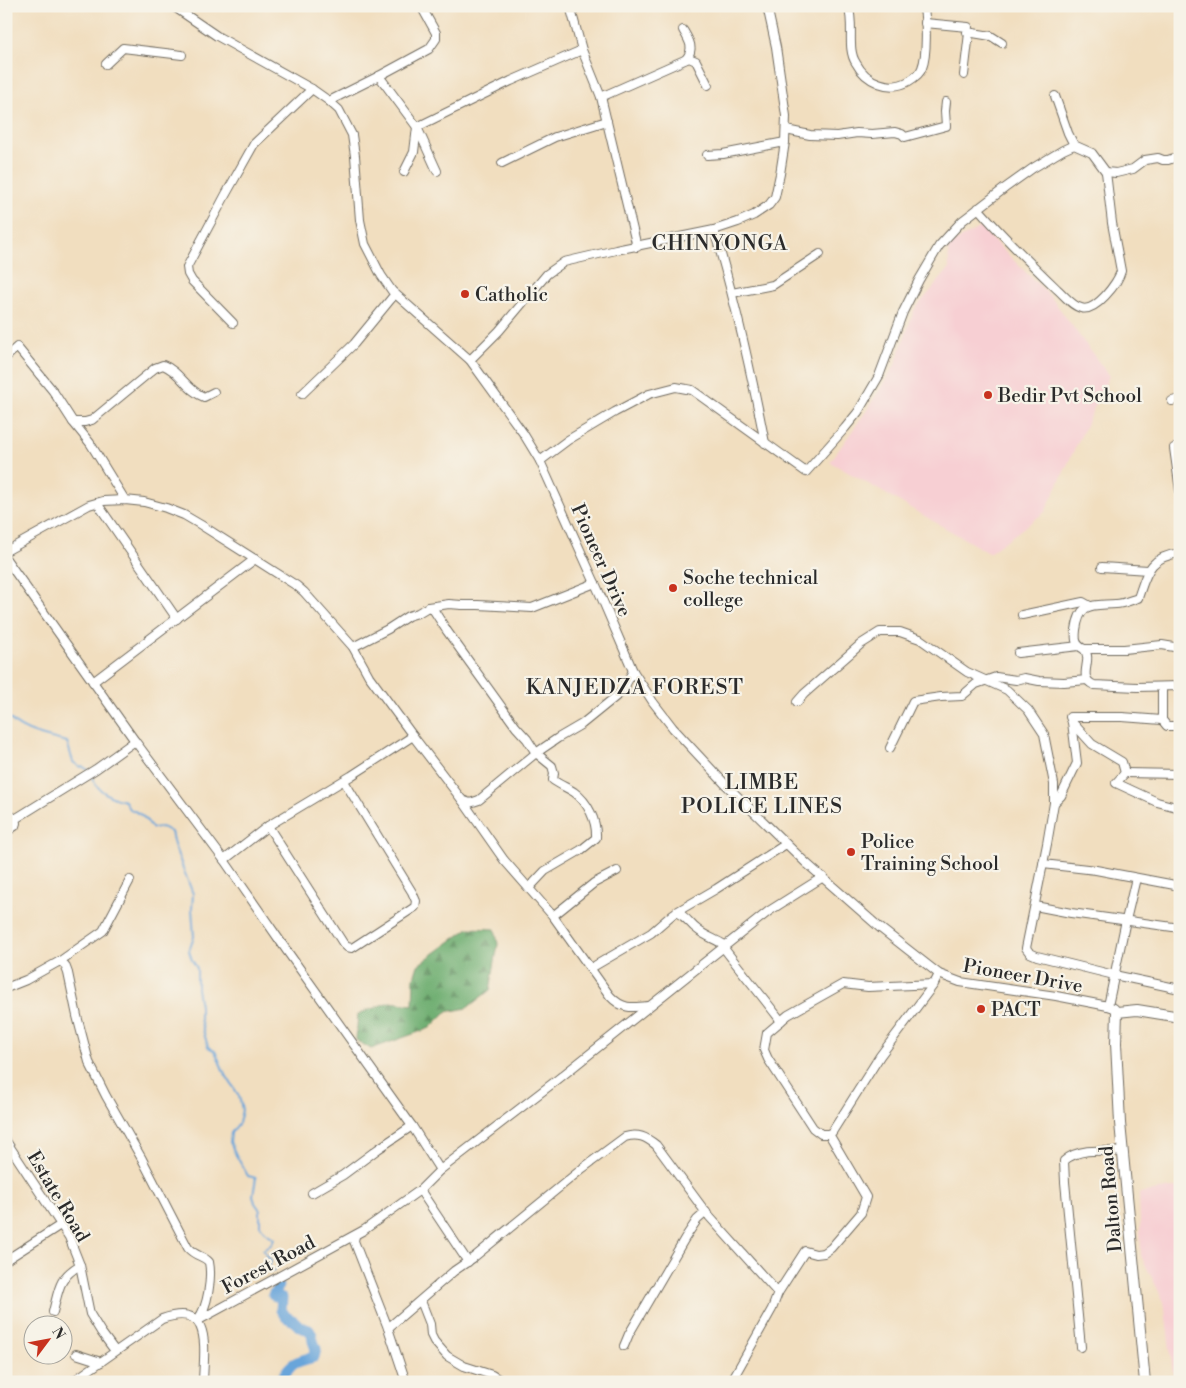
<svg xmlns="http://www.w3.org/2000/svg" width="1186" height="1388" viewBox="0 0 1186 1388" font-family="'Libre Bodoni',serif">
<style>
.built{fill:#f7cfd3}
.forest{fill:url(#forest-firs);stroke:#4c6c4d}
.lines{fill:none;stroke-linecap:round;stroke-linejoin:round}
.stream{stroke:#69a5da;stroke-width:2}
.river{stroke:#69a5da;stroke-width:11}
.minor-casing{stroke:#706a5f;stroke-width:10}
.major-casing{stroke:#706a5f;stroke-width:12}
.minor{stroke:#fff;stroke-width:8}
.major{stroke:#fff;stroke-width:10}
.poi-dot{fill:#c8321e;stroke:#f7f3e8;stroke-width:2}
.labels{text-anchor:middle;stroke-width:4.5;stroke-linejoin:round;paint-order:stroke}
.poi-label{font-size:19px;fill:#2b2b2b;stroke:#f7f3e8;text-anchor:start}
.street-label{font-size:19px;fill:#2b2b2b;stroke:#f7f3e8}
.quarter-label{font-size:21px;letter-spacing:1px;fill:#2b2b2b;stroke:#f7f3e8}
</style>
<defs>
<pattern id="forest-firs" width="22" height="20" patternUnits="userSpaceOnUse" patternTransform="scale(1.25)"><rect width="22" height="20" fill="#6dad6f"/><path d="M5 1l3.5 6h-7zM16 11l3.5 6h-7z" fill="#5a8d5b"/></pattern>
</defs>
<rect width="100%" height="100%" fill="#f7f3e8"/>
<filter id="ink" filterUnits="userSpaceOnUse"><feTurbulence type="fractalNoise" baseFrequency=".02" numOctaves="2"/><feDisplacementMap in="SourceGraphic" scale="10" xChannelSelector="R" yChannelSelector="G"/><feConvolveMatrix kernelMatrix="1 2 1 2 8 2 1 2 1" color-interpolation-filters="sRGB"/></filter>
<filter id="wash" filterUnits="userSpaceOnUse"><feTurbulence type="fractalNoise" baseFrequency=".0096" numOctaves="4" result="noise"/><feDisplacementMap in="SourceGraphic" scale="20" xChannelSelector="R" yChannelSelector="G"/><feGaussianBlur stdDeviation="1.12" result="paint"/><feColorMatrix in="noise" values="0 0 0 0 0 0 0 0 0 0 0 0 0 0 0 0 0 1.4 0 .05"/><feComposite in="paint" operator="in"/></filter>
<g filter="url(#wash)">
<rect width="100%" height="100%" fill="#f1debf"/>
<g class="built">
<path d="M980 227 1051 297 1109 376 1045 512 989 553 830 462 865 413 895 365 914 310 949 269 948 246Z"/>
<path d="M1180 1187V1382H1174L1164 1302 1141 1256 1139 1193Z"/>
</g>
<path class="forest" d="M469 928 495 929 498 944 490 990 467 1008 446 1012 430 1028 371 1049 356 1040 358 1014 390 1002 413 1005 414 978 418 965Z"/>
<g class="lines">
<g class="stream">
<path d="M6 713C16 732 48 737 67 742L73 762 80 767 82 766 88 770"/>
<path d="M90 774C92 777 94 782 96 785 103 794 115 799 125 801L129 809C140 812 146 819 152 828L162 827 171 832 174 845 193 894 192 909 194 937 189 951 192 960 197 968V989L200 1006V1019L208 1047 215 1051 224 1072 239 1096 242 1110 239 1123 231 1133 230 1142 236 1155 248 1176 256 1178 253 1195 255 1203 260 1210V1225L266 1233 274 1238 272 1244 263 1250 271 1261 268 1271 274 1270"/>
</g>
<path class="river" d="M279 1286 273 1295 282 1298 281 1310 286 1317 294 1321 300 1327 309 1330 312 1335 313 1341 316 1349 314 1357C298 1361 291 1362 283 1377L285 1382"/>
</g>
</g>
<g filter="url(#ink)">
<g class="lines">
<g class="minor-casing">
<g id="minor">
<path d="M173 6 217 36 312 89 329 101 339 110 352 135 355 156 360 220 365 244 381 275 392 291 470 360 523 433 540 461 599 592 633 671 653 702 673 728 726 785 805 862 879 927 939 974 960 982 1056 996 1108 1006 1114 1008 1117 1012"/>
<path d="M570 6 582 50 601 97 637 247"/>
<path d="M848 6C855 24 846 48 856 63 866 82 890 92 909 81 914 78 920 74 922 68 927 56 927 19 923 6"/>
<path d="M925 23 968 27 967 32 991 36 1002 43"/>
<path d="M683 30C689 40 695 49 686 59"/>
<path d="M106 64 123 48 182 55"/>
<path d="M964 75 969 33"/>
<path d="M379 76 417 127 437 171"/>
<path d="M1055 96 1068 133 1074 145"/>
<path d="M601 97 689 58 696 61 708 85"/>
<path d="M329 101 379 76 429 49 436 39V33L421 6"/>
<path d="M417 127 511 81 582 50"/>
<path d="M786 130 810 135 837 136 857 133 872 134 895 132 902 134 905 137 946 126 945 111 946 102"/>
<path d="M707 155 723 154 785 142"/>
<path d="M502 163 555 137 607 121"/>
<path d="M404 172 414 152 417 127"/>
<path d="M1106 172 1116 173 1133 169 1145 160 1158 158 1163 160H1168L1180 156"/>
<path d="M714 230C735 300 751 371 765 443"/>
<path d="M732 293 773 285 820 254"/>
<path d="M233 323 192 281 188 274 187 267 226 194 254 144 312 89"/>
<path d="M6 357 17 347 53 391 73 422"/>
<path d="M470 360 499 331 547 274 564 262 616 250 714 230 738 222 754 215 769 205 775 197 780 174 785 142 786 116 776 47 767 6"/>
<path d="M302 394 354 344 395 294"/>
<path d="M1172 401 1180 399"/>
<path d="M1174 448 1180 491"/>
<path d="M540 461 568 440 615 412 649 394 676 387 692 390 806 472 845 428 858 412 879 376 903 312 919 280 939 246 962 221 1005 188 1033 168 1063 150 1074 145 1092 153 1106 172 1112 223 1121 271C1118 283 1095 313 1081 308 1072 306 1064 295 1057 289 1030 263 1003 237 978 208"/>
<path d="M125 500 90 443 73 422H85L92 420 155 368 163 365C180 371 187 391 204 397L214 392"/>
<path d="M97 503 177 619"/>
<path d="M6 551 89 505 103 501 125 500 144 502 166 508 184 515 201 525 297 586 304 592 353 647 369 676 413 736"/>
<path d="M1180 553C1149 557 1147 572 1138 598 1131 600 1123 604 1116 604 1092 606 1080 601 1076 630 1075 639 1075 645 1084 649H1124L1162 645 1180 648"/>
<path d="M6 559 135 741 224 860"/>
<path d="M1102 567 1148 570"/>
<path d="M428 607 449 604 462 605H478L532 608 595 583"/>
<path d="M1022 615 1083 602 1090 606"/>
<path d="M353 647 388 629 408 616 418 613 428 607 433 609 447 631 516 727 527 739 536 753 552 766 554 773 553 780C560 785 568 788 574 792 588 802 597 821 596 838L581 850 545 871 529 888"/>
<path d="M1084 649C1094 661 1076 677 1094 685L1137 687 1180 686"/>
<path d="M1018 653 1079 646"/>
<path d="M93 682 255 559"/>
<path d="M1162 687V720L1167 726H1180"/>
<path d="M797 702 804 694 861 644 880 632H900L920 639 967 672 1007 690 1028 710 1044 734 1054 784V803"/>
<path d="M1162 720 1122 717H1070L1072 722 1077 763 1061 796 1054 803 1047 844 1026 948 1030 953 1037 956 1114 975 1180 989"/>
<path d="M1072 722 1092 744 1122 762 1125 773"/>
<path d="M890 748 913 701 941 697 962 696 976 684 996 677 1016 680 1024 678 1039 681 1064 682 1087 680"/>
<path d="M1125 773 1116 783 1157 802 1180 808"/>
<path d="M1125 773 1180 774"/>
<path d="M462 800 470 803 479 800 536 753 558 738 582 724 619 694 625 690 626 684 633 671"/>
<path d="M6 812 15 819 16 823 15 826 6 832"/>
<path d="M15 819 96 769 135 741"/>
<path d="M268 826 343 943 347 947 352 948 415 907 416 901 412 892 344 781"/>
<path d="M1043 864 1096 870 1180 886"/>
<path d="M1035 906 1071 913 1180 928"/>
<path d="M676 912C689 918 688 923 698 930 705 936 715 939 723 944V947C742 972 762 996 781 1021"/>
<path d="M553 916 594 883 617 871"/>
<path d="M60 961 103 931 130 880"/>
<path d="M591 968 651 933 673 914 716 889 786 844"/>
<path d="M934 984 868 987 843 984 788 1015 767 1033 764 1050 768 1059 813 1128 821 1134H828L832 1132 880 1056 934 984 939 974"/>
<path d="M6 988 26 980 60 961 65 965 68 973 77 1016 89 1062 106 1096 142 1159 188 1248C196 1257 203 1255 209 1262 212 1277 208 1307 198 1319"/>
<path d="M1108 1006 1126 920 1136 878"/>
<path d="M6 1141 69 1237 80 1265 90 1314 101 1332 115 1351"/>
<path d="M440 1170 412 1126 287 951 224 860 268 826 351 776 413 736 462 800 504 860 553 916 610 996C622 1009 631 1008 648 1006"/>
<path d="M420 1190 468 1262"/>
<path d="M312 1193 343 1175 378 1149 412 1126"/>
<path d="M355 1236 354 1241 388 1328 406 1382"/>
<path d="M6 1260 62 1224"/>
<path d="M778 1293 805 1251 816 1254 824 1253 831 1248 861 1213 866 1197 829 1134"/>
<path d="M421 1301 430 1324 431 1335 434 1341 447 1356 464 1366 492 1375 503 1382"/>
<path d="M53 1312C59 1289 58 1278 80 1265"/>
<path d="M197 1321 364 1230 420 1190 440 1170 557 1080 769 911 823 877"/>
<path d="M388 1328 454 1271 473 1258 583 1168 625 1137C638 1133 646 1137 656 1145L707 1214 778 1293 772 1309 731 1382"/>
<path d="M624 1346 629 1334 685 1238 697 1220 706 1212"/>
<path d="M1081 1347 1065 1182 1064 1161C1079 1147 1103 1151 1123 1152"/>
<path d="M76 1354 101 1362"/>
<path d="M72 1382 162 1319C213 1301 204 1348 203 1382"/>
</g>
</g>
<g class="major-casing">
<path id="major" d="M1145 1382 1120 1123 1116 1043 1117 1012 1137 1010 1180 1017"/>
</g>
<use href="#minor" class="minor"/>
<use href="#major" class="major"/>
</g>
</g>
<g class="poi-dot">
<circle cx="465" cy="294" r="5"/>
<circle cx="988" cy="395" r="5"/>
<circle cx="673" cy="588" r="5"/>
<circle cx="851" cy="852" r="5"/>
<circle cx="981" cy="1009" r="5"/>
</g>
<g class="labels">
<g class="poi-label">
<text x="475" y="301">Catholic</text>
<text x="998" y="402">Bedir Pvt School</text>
<text x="683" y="584">Soche technical<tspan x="683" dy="22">college</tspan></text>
<text x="861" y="848">Police<tspan x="861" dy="22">Training School</tspan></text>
<text x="991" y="1016">PACT</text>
</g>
<g class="street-label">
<text transform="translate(602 560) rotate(66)" y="7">Pioneer Drive</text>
<text transform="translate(1023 975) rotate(10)" y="7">Pioneer Drive</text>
<text transform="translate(59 1196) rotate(59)" y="7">Estate Road</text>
<text transform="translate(1110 1199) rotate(-95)" y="7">Dalton Road</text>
<text transform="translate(268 1264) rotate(-28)" y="7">Forest Road</text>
</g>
<g class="quarter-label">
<text x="720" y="250">CHINYONGA</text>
<text x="635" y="694">KANJEDZA FOREST</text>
<text x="762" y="789">LIMBE<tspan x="762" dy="24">POLICE LINES</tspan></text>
</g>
</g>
<rect width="1186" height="1388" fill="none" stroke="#f7f3e8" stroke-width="25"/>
<g transform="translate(48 1340) rotate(58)"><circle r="24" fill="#f7f3e8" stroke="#a5a39c"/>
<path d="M0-4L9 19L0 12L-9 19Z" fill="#c8321e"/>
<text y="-8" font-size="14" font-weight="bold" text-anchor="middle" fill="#2b2b2b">N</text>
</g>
</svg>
